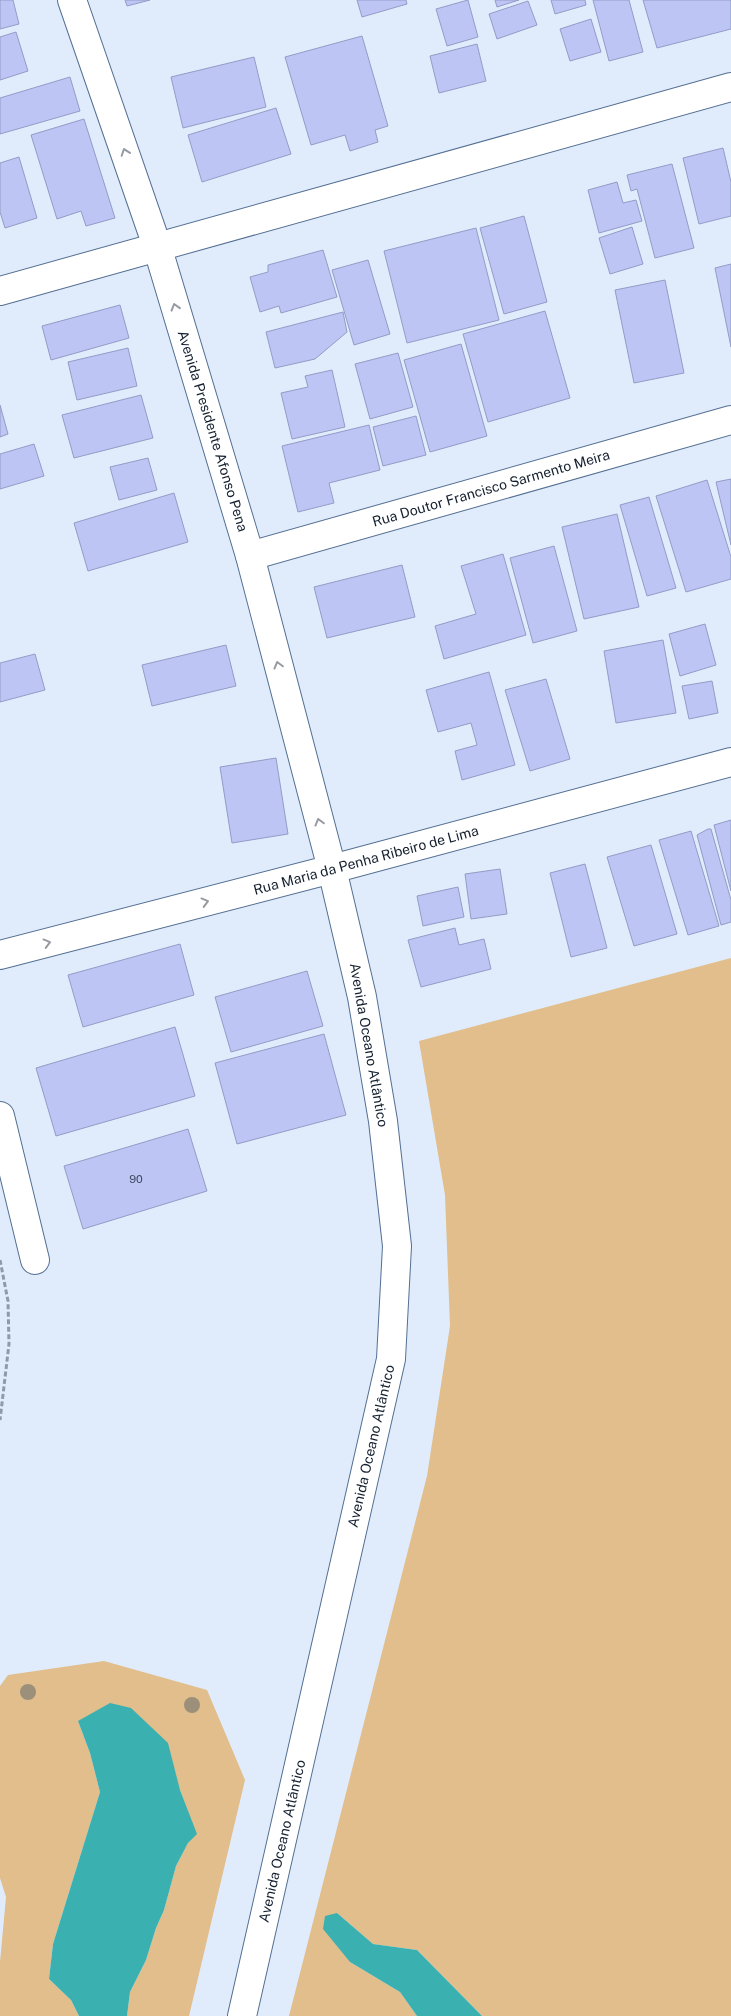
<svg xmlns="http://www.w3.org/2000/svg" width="731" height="2016" viewBox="0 0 731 2016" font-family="'Public Sans',sans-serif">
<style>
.green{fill:#e1be8b}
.water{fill:#3bb0b1}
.building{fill:#bcc5f3;stroke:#939cc7}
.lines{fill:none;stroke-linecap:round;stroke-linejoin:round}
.minor-casing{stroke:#546f92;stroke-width:30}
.tertiary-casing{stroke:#546f92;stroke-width:30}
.secondary-casing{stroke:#546f92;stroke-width:30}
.primary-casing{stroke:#546f92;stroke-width:30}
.path{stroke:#8e9aa9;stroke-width:3;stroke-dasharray:5 2.5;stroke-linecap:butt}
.minor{stroke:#fff;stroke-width:28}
.tertiary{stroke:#fff;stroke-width:28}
.secondary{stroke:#fff;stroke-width:28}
.primary{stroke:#fff;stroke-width:28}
.tree{fill:#9c907a}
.oneway{stroke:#969ba1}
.labels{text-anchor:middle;stroke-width:4.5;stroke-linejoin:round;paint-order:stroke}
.number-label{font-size:11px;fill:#3f4960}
.street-label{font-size:14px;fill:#15202f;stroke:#fff}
</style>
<rect width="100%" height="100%" fill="#e0ecfc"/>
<g class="green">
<path d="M731 958V2016H482L417 1950 373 1944 337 1913 350 1962 400 1992 417 2016H289L427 1476 450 1326 445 1195 419 1041Z"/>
<path d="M104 1661 207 1690 245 1780 189 2016H127L130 1992 146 1960 156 1928 164 1910 176 1866 188 1843 196 1834 180 1790 78 1721 90 1753 100 1792 53 1944 49 1979 71 2000 79 2016H0V1962L6 1897 0 1878V1686L8 1675Z"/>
</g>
<g class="water">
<path d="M110 1703 131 1708 168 1743 180 1790 197 1834 188 1843 176 1866 164 1910 156 1928 146 1960 130 1992 127 2016H79L71 2000 49 1979 53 1944 100 1792 90 1753 78 1721Z"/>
<path d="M337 1913 373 1944 417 1950 482 2016H417L400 1992 350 1962 323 1929 325 1916Z"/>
</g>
<g class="building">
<path d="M0 0H13L19 24 0 29Z"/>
<path d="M125 0H150L127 6Z"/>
<path d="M357 0H406L407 4 362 17Z"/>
<path d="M468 0 478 37 447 46 436 9Z"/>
<path d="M495 0H519L497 7Z"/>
<path d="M551 0H585L586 5 555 14Z"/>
<path d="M593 0H629L643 52 609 61Z"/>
<path d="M643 0H731V29L657 48Z"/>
<path d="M528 1 537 25 497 39 489 14Z"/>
<path d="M591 19 601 52 570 61 560 29Z"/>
<path d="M16 32 28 71 0 80V37Z"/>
<path d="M362 36 388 126 375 130 378 142 350 151 345 135 311 145 285 57Z"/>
<path d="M477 44 486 81 439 93 430 56Z"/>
<path d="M254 57 266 107 183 128 171 77Z"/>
<path d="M70 77 80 111 0 134V98Z"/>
<path d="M276 108 291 154 202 182 188 135Z"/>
<path d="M84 119 115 218 86 226 81 211 57 219 31 135Z"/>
<path d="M723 148 731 182V216L699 224 683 158Z"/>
<path d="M19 157 37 218 5 228 0 212V163Z"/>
<path d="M672 164 694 248 655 258 637 189 631 191 627 175Z"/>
<path d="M617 182 623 203 636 200 642 221 599 233 588 190Z"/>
<path d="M524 216 547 302 504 314 480 228Z"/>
<path d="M632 227 643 264 610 274 599 238Z"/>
<path d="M476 228 499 320 407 343 384 251Z"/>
<path d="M323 250 337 297 281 313 279 306 260 312 250 277 268 272V265Z"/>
<path d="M368 260 390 334 354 345 332 270Z"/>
<path d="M731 264V347L715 268Z"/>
<path d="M665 280 684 373 634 383 615 290Z"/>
<path d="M120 305 129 338 51 360 42 326Z"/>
<path d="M545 311 570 398 488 422 463 334Z"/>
<path d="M343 312 347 332 315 359 275 368 266 332Z"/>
<path d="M461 344 487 436 430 452 404 360Z"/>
<path d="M128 348 137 386 77 400 68 362Z"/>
<path d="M398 353 413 407 370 419 355 364Z"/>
<path d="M332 370 345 427 292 439 281 393 308 387 305 376Z"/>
<path d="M141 395 153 438 74 458 62 415Z"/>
<path d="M0 405 8 434 0 437Z"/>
<path d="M416 416 426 455 383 466 373 427Z"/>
<path d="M369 425 380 470 329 483 334 503 298 512 282 446Z"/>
<path d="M34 444 44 476 0 489V454Z"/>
<path d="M148 458 157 490 119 500 110 467Z"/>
<path d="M731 479V545L716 482Z"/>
<path d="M707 480 731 557V579L686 592 656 496Z"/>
<path d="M174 493 188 542 88 571 74 523Z"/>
<path d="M649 497 676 588 647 596 620 505Z"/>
<path d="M617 514 639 607 584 619 562 527Z"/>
<path d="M554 546 577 631 533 643 510 558Z"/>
<path d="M503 554 526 635 444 659 435 626 476 614 461 566Z"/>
<path d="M402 565 415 617 327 638 314 587Z"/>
<path d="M705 624 716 665 680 676 669 634Z"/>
<path d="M663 640 676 713 616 723 604 651Z"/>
<path d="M226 645 236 686 152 706 142 665Z"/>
<path d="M35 654 45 690 0 702V663Z"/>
<path d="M489 672 515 765 462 780 455 751 477 745 471 723 438 732 426 690Z"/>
<path d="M546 679 570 759 530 771 505 690Z"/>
<path d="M712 681 718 713 689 719 682 686Z"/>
<path d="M276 758 288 834 232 843 220 767Z"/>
<path d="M731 820V891L714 825Z"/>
<path d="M708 829H711L731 900V922L721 925 697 835Z"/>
<path d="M691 831 719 926 688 935 659 840Z"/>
<path d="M651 845 677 934 634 946 607 857Z"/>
<path d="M585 864 607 948 571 957 550 873Z"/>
<path d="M500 869 507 914 471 919 465 874Z"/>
<path d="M458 887 464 917 423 926 417 896Z"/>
<path d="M455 928 459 945 484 939 491 969 421 987 408 940Z"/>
<path d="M180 944 194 995 83 1027 68 975Z"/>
<path d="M307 971 323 1026 231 1052 215 997Z"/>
<path d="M175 1027 195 1096 56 1136 36 1068Z"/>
<path d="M324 1034 346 1115 237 1144 215 1063Z"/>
<path d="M188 1129 207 1191 83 1229 64 1166Z"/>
</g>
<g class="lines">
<g class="minor-casing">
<g id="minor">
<path d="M0 291 731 87"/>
<path d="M250 556 731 420"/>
<path d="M0 1116 35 1260"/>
</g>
</g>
<g class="tertiary-casing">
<path id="tertiary" d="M332 869 731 762"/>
</g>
<g class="secondary-casing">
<path id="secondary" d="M242 2016 391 1359 397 1246 383 1121 362 997 332 869"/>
</g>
<g class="primary-casing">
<path id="primary" d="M0 955 332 869 250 556 157 246 72 0"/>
</g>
<path class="path" d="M0 1260 8 1301 9 1344 0 1420"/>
<use href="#minor" class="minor"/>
<use href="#tertiary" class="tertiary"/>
<use href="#secondary" class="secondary"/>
<use href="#primary" class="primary"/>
</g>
<g class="tree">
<circle cx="28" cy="1692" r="8"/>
<circle cx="192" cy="1705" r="8"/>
</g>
<defs><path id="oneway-chevron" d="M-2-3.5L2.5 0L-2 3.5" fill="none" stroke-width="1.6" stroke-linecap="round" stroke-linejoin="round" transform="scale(1.25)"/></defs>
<g class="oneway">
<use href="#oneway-chevron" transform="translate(125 152) rotate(-109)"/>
<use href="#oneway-chevron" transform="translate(175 307) rotate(-107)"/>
<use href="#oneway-chevron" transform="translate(278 665) rotate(-105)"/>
<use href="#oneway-chevron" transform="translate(319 822) rotate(-105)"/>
<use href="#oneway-chevron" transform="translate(205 902) rotate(-15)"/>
<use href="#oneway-chevron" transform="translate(47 943) rotate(-15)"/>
</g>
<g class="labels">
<g class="number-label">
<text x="136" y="1183">90</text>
</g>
<g class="street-label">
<text transform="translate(213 431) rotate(73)" y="5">Avenida Presidente Afonso Pena</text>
<text transform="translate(491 488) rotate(-16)" y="5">Rua Doutor Francisco Sarmento Meira</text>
<text transform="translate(366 860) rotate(-15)" y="5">Rua Maria da Penha Ribeiro de Lima</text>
<text transform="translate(369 1045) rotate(80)" y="5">Avenida Oceano Atlântico</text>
<text transform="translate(371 1446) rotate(-77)" y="5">Avenida Oceano Atlântico</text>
<text transform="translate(282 1841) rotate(-77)" y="5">Avenida Oceano Atlântico</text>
</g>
</g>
</svg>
